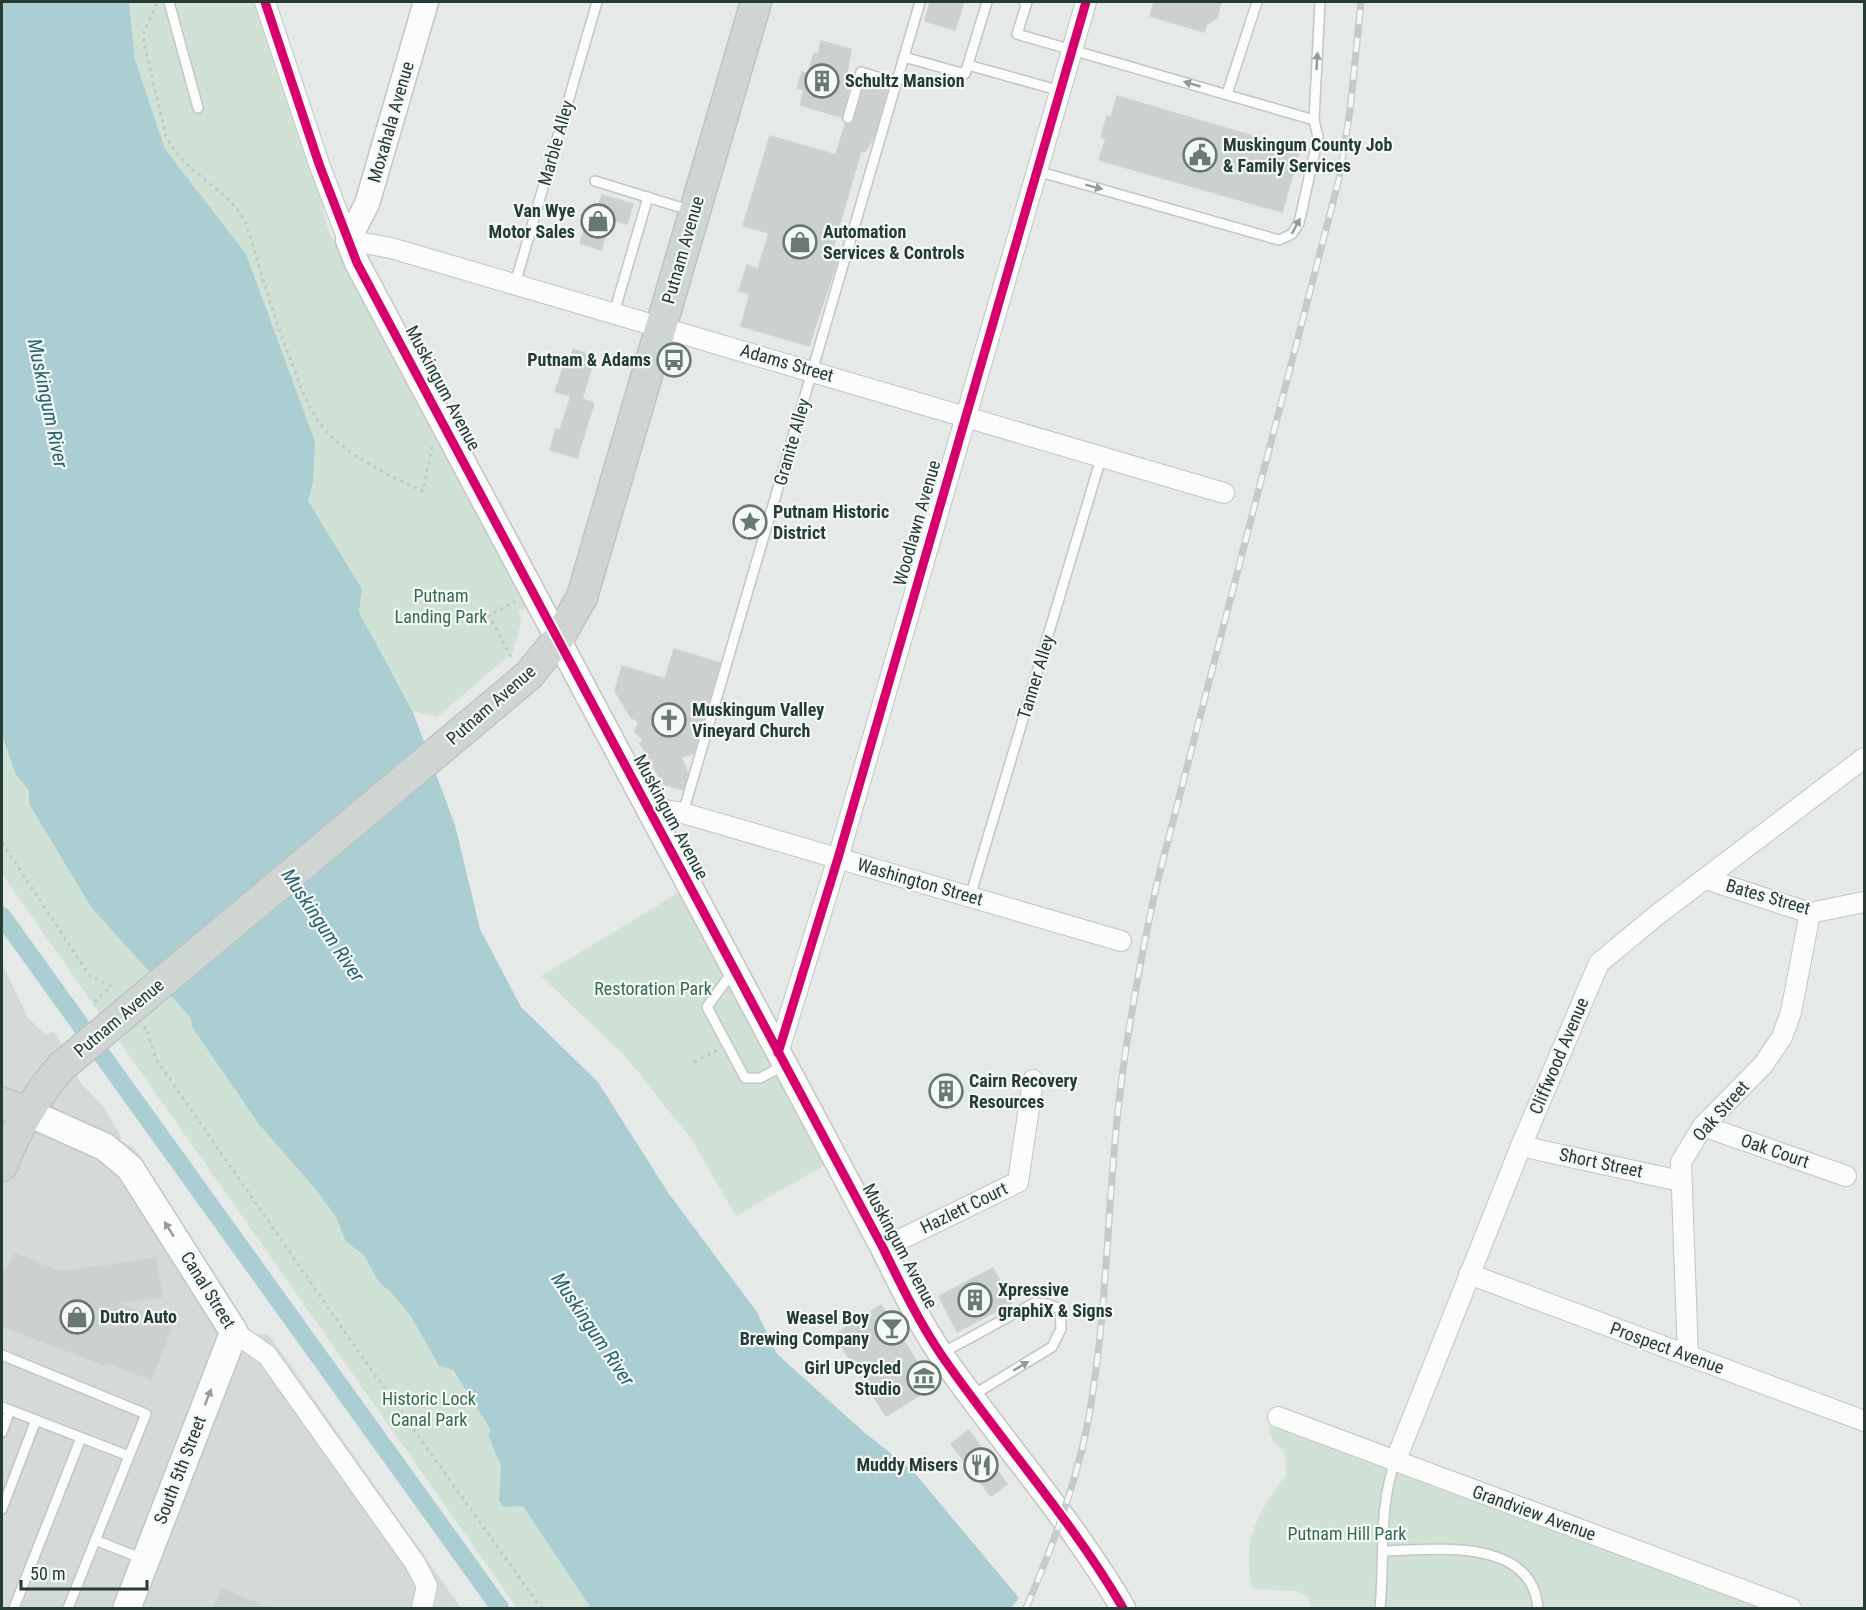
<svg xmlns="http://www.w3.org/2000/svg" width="1866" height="1610" viewBox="0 0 1866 1610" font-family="'Roboto Condensed',sans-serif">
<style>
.built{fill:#d4dad7}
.green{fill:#d0e1d5}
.water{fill:#abced3}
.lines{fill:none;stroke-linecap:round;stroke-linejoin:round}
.canal{stroke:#abced3;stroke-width:18}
.building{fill:#ccd1cf;stroke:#ced2d0;stroke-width:1.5}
.service-casing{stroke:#c2c6c4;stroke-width:12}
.minor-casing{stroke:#c2c6c4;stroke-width:22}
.tertiary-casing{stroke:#c2c6c4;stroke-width:27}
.secondary-casing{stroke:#c1c7c4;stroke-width:30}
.primary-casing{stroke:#bdc5c2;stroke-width:33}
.path{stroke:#c2c9c5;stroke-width:3;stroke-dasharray:3 4.5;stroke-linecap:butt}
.service{stroke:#fbfcfb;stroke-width:9}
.minor{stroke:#fbfcfb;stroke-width:20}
.tertiary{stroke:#fbfcfb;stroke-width:24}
.secondary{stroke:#fbfcfb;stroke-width:27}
.primary{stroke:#cfd5d3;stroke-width:30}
.rail-casing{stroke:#c7cac9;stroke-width:7}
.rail{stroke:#f4f8f6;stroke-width:4.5;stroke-dasharray:14;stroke-linecap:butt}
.cycleway-casing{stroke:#f4f8f6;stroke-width:13}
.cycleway{stroke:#d6006c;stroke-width:9}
.oneway{fill:#909c98}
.labels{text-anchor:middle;stroke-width:4.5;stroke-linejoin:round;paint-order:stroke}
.poi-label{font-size:18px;font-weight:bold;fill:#253b35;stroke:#f4f8f6;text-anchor:start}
.street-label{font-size:18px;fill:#253b35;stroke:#f4f8f6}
.park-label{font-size:18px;fill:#346d4a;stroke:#f4f8f6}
.water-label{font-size:20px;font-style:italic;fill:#266470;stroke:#f4f8f6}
</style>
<rect width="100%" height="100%" fill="#e5e9e7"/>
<path class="built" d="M2 963 28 1018 46 1035 51 1032 56 1034 80 1082 104 1108 122 1138 120 1140 136 1150 252 1333 269 1335 461 1608H2Z"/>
<g class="green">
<path d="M129 2H256L319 191 328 230 527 608 518 611 521 623 513 652 437 717 413 711 359 612 362 589 307 501 313 483 246 254 165 149 135 59Z"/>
<path d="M2 735 16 775 29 790V804L91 907 192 1018V1027L258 1123 317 1191 336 1217 346 1242 364 1255 380 1284 390 1291 410 1315 439 1366 452 1370 492 1430 488 1435 501 1466 499 1501 504 1507 523 1505 591 1608H517L2 874Z"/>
<path d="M678 893 825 1165 736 1216 692 1140 627 1058 541 976Z"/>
<path d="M1268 1425 1763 1608H1312L1308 1598 1297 1591 1253 1589C1240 1542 1258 1512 1286 1475L1284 1451 1273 1442Z"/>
</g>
<path class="water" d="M2 2H129L135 59 165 149 246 254 315 442 313 483 308 501 362 589 359 612 413 712 455 825 480 929 521 1007 598 1082 669 1194 757 1312 777 1354 865 1433 913 1471 1019 1598 1011 1608H591L523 1506 504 1507 499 1501 501 1466 488 1435 491 1430 453 1370 439 1366 410 1315 390 1291 380 1284 364 1255 346 1242 336 1217 317 1191 258 1123 192 1027 191 1018 91 907 29 804V790L16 775 2 735Z"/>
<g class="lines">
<path class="canal" d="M2 916 500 1608"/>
</g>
<g class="building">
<path d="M930 2H964L955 30 925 21Z"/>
<path d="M1154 2H1221L1217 18 1207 24 1204 32 1150 16Z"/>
<path d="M821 41 851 49 847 73 853 75 841 117 800 105 804 90 797 88 802 72 808 74 814 53 818 55Z"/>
<path d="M866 80 888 87 873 139 865 152 861 151 832 250 840 252 809 346 741 326 750 294 739 291 747 265 758 269 769 233 743 226 770 136 836 155 845 124H850L854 120Z"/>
<path d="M1117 96 1300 150 1282 212 1099 160 1106 138 1101 137 1107 116 1111 117Z"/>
<path d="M602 195 633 204 627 224 610 219 601 250 580 243 590 210 597 212Z"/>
<path d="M573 349 584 353 593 363 582 399 594 403 577 458 550 450 556 429 560 430 571 396 555 392 564 365 568 367Z"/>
<path d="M674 649 720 663 693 754 681 757 688 774 683 790 663 784 640 743 643 740 635 731 639 721 631 718 615 691 622 666 665 679Z"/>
<path d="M955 1075 964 1093 937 1106 928 1089Z"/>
<path d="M14 1253 62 1272 156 1258 162 1297 117 1303 173 1325 151 1380 106 1362 104 1365 2 1326V1269L6 1272Z"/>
<path d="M993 1268 1012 1303 957 1332 939 1296Z"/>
<path d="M881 1305 933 1387 886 1416 834 1335Z"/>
<path d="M969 1430 1007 1484 991 1496 951 1444Z"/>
<path d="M222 1589 270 1608H214Z"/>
</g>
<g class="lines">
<g class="service-casing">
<g id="service">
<path d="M169 2 198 108"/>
<path d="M1024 2H1027L1017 34 1314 120 1318 137 1299 223 1292 234 1279 240 1037 171"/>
<path d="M904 57 965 74 987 2"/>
<path d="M968 65 1061 91"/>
<path d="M1227 94 1257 2"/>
<path d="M848 118 861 72 897 83"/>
<path d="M1314 120 1320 2"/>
<path d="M595 181 692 211"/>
<path d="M515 284 597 2"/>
<path d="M614 313 648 197"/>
<path d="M683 813 920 2"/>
<path d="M970 897 1101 458"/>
<path d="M733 971 707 1007 745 1078H760L785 1065"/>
<path d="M942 1353 1034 1303 1048 1304 1060 1309 1061 1329 1052 1347 973 1395"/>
<path d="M2 1355 146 1414 68 1608"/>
<path d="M2 1407 129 1456"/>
<path d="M2 1432 10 1410"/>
<path d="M2 1509 36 1420"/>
<path d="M95 1540 143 1559"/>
<path d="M1384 1551C1433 1550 1532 1536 1538 1608"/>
<path d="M14 1608 81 1438"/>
<path d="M1380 1608C1385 1560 1378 1508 1395 1462"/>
</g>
</g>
<g class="minor-casing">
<g id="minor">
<path d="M265 2 319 164 348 240 391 248 1224 493"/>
<path d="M648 808 683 813 1121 941"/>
<path d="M1706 879 1810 913 1864 902"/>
<path d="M778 1053 838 858 1086 2"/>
<path d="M1703 1126 1846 1176"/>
<path d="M1521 1146 1680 1181"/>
<path d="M883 1248 1018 1182 1033 1080"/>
<path d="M1469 1274 1864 1421"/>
<path d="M234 1332 267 1355 415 1563 427 1586 422 1608"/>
<path d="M1688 1356 1681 1162 1703 1126 1763 1065 1782 1037 1791 1012 1810 913"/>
<path d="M1278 1417 1791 1608"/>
<path d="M1395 1462 1521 1146 1599 963 1657 915 1864 758"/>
</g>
</g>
<g class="tertiary-casing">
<path id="tertiary" d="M426 2 367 204 348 240 357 263 883 1248C901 1285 919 1322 942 1356 1001 1441 1071 1519 1123 1608"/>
</g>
<g class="secondary-casing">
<path id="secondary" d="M27 1112 105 1147 130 1168 234 1332 127 1608"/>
</g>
<g class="primary-casing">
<g id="primary">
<path d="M2 1103 27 1112"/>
<path d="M2 1166C16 1129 35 1097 61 1067L529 675 558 639 582 597 756 2"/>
</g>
</g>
<g class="path">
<path d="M157 4 144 32V43L166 136C184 174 228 188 246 223 261 272 274 319 293 366 301 389 310 412 326 431 350 457 391 477 423 491L432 447"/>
<path d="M511 657 489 615 515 602"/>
<path d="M2 843 90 976 111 986 93 1003 95 1006"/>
<path d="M144 1029 146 1027 156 1059 365 1361 541 1608"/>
<path d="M694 1062 717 1050"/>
</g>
<use href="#service" class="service"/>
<use href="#minor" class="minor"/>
<use href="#tertiary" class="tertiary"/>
<use href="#secondary" class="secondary"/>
<use href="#primary" class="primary"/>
<g class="rail-casing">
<path id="rail" d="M1026 1608C1053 1546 1079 1477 1090 1410 1107 1311 1107 1211 1118 1111 1126 1036 1140 962 1156 887L1339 179 1350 111 1361 2"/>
</g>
<use href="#rail" class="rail"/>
<g class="cycleway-casing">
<g id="cycleway">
<path d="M265 2 319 164 357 263 883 1248C901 1285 919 1322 942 1356 1001 1441 1071 1519 1123 1608"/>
<path d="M778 1053 838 858 1086 2"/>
</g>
</g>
<use href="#cycleway" class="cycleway"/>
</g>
<defs><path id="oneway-solid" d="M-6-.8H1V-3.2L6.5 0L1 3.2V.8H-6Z" transform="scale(1.5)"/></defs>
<g class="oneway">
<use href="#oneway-solid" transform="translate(1317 61) rotate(-87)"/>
<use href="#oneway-solid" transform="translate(1192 84) rotate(-164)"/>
<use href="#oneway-solid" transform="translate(1094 187) rotate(15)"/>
<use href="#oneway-solid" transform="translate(1296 226) rotate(-62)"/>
<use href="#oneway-solid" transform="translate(169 1229) rotate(-122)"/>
<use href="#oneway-solid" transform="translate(1021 1366) rotate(-31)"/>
<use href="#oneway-solid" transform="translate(208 1397) rotate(-69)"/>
</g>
<defs>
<g id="building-ring" transform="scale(1.725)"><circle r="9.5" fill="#f4f8f6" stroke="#687873" stroke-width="1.5"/><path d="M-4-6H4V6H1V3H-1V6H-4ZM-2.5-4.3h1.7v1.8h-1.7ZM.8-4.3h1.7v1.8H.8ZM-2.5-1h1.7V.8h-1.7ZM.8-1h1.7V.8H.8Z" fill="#687873"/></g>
<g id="civic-ring" transform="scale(1.725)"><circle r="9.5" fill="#f4f8f6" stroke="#687873" stroke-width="1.5"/><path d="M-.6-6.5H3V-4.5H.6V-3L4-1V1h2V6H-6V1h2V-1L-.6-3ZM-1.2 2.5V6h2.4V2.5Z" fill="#687873"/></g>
<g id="shop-ring" transform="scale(1.725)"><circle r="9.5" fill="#f4f8f6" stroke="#687873" stroke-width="1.5"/><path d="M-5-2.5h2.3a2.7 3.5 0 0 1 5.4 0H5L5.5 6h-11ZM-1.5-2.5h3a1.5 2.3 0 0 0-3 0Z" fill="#687873"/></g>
<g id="bus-ring" transform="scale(1.725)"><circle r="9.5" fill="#f4f8f6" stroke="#687873" stroke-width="1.5"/><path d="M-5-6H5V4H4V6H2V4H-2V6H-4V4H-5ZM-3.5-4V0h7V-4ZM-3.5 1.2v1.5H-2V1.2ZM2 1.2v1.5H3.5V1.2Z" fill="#687873"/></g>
<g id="sight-ring" transform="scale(1.725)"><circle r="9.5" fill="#f4f8f6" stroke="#687873" stroke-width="1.5"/><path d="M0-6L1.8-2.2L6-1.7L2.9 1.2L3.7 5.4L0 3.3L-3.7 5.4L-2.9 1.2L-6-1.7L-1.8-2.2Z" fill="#687873"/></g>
<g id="church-ring" transform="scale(1.725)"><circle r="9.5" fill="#f4f8f6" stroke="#687873" stroke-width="1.5"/><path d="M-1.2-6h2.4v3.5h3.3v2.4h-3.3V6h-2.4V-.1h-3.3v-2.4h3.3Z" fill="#687873"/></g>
<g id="bar-ring" transform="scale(1.725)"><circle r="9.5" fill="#f4f8f6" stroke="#687873" stroke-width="1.5"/><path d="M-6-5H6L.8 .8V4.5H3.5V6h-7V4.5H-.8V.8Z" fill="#687873"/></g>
<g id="museum-ring" transform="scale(1.725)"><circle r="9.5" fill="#f4f8f6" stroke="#687873" stroke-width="1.5"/><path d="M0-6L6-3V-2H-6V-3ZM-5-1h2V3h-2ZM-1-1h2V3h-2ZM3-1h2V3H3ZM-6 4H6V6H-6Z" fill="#687873"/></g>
<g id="restaurant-ring" transform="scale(1.725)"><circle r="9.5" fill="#f4f8f6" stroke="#687873" stroke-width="1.5"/><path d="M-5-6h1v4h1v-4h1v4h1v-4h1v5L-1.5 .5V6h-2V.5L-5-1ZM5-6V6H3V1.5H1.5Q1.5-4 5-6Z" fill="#687873"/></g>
</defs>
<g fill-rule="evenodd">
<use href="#building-ring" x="822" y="81"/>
<use href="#civic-ring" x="1200" y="155"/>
<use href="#shop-ring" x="598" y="221"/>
<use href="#shop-ring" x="800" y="242"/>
<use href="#bus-ring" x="674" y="360"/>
<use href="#sight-ring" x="750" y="522"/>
<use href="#church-ring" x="669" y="720"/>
<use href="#building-ring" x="946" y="1091"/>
<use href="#building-ring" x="975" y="1300"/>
<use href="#shop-ring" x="77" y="1317"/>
<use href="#bar-ring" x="892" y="1328"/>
<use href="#museum-ring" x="924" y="1378"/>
<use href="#restaurant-ring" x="981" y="1465"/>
</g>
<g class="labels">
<g class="poi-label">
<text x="845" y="87">Schultz Mansion</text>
<text x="1223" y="151">Muskingum County Job<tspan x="1223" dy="21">&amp; Family Services</tspan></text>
<text x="575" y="217" text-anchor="end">Van Wye<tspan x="575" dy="21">Motor Sales</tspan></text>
<text x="823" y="238">Automation<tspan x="823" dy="21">Services &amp; Controls</tspan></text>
<text x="651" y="366" text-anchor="end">Putnam &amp; Adams</text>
<text x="773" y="518">Putnam Historic<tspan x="773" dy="21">District</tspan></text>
<text x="692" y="716">Muskingum Valley<tspan x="692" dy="21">Vineyard Church</tspan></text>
<text x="969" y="1087">Cairn Recovery<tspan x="969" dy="21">Resources</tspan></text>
<text x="998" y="1296">Xpressive<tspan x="998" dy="21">graphiX &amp; Signs</tspan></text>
<text x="100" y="1323">Dutro Auto</text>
<text x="869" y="1324" text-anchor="end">Weasel Boy<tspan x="869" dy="21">Brewing Company</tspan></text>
<text x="901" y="1374" text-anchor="end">Girl UPcycled<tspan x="901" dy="21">Studio</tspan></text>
<text x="958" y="1471" text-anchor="end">Muddy Misers</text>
</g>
<g class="street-label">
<text transform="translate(391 122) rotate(-74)" y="6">Moxahala Avenue</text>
<text transform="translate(556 143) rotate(-74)" y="6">Marble Alley</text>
<text transform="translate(683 250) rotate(-74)" y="6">Putnam Avenue</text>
<text transform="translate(787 363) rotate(16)" y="6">Adams Street</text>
<text transform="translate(443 388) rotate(62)" y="6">Muskingum Avenue</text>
<text transform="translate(792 442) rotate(-74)" y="6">Granite Alley</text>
<text transform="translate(917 523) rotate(-74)" y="6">Woodlawn Avenue</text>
<text transform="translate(1036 677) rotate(-73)" y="6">Tanner Alley</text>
<text transform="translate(491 705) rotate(-41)" y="6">Putnam Avenue</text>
<text transform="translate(671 817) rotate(62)" y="6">Muskingum Avenue</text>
<text transform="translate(920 882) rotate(16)" y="6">Washington Street</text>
<text transform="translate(1768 897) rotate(16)" y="6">Bates Street</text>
<text transform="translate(119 1018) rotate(-40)" y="6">Putnam Avenue</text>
<text transform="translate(1559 1056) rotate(-67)" y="6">Cliffwood Avenue</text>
<text transform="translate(1721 1111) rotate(-48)" y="6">Oak Street</text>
<text transform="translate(1775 1151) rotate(19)" y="6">Oak Court</text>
<text transform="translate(1601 1163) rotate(12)" y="6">Short Street</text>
<text transform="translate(964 1208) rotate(-26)" y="6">Hazlett Court</text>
<text transform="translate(900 1246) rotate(62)" y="6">Muskingum Avenue</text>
<text transform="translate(208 1290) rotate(58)" y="6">Canal Street</text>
<text transform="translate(1667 1348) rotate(20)" y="6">Prospect Avenue</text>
<text transform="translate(180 1470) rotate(-69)" y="6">South 5th Street</text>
<text transform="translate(1534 1513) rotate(20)" y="6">Grandview Avenue</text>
</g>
<g class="park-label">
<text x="441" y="602">Putnam<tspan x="441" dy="21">Landing Park</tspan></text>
<text x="653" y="995">Restoration Park</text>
<text x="429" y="1405">Historic Lock<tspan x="429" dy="21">Canal Park</tspan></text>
<text x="1347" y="1540">Putnam Hill Park</text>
</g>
<g class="water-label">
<text transform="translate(48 403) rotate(78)" y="7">Muskingum River</text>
<text transform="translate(323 925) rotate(56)" y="7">Muskingum River</text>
<text transform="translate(593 1329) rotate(56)" y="7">Muskingum River</text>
</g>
</g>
<rect width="1866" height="1610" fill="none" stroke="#253b35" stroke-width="6"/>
<path d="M21 1580v9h126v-9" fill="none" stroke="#253b35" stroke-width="3"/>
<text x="30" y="1580" font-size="18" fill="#253b35" stroke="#f4f8f6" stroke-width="4.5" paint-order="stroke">50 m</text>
</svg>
